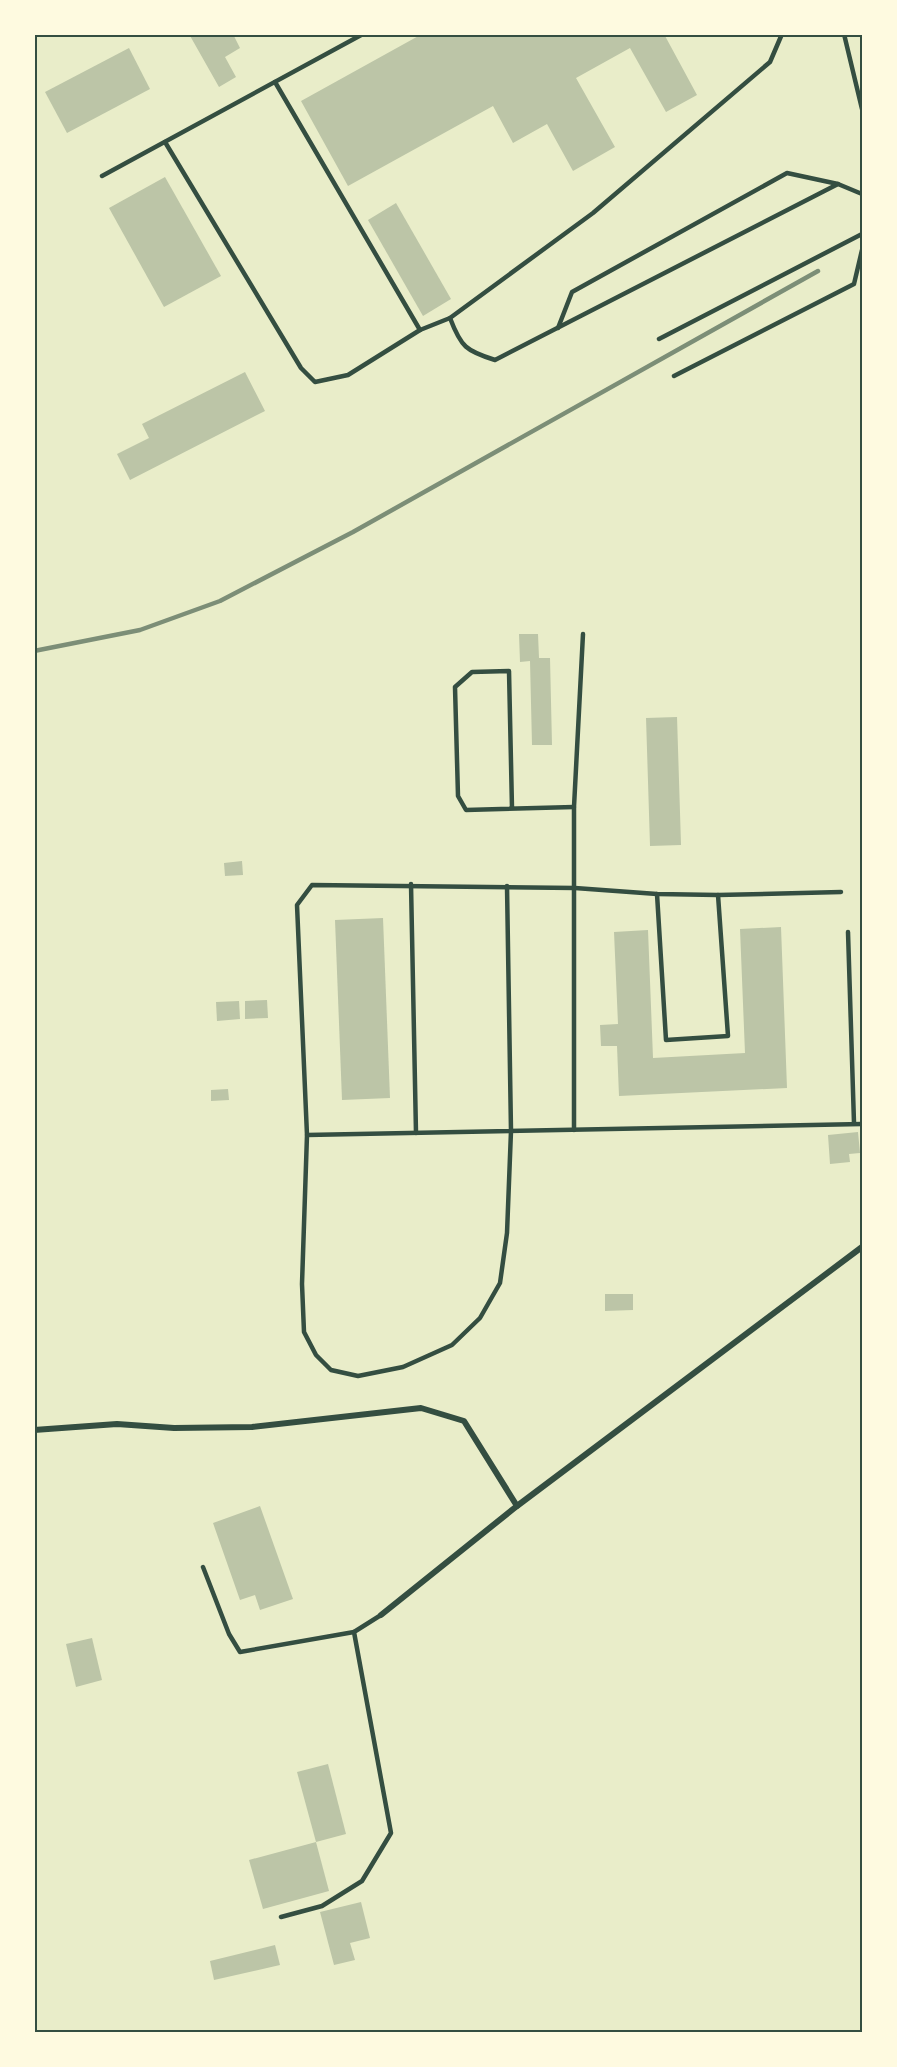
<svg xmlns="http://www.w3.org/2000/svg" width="897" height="2067" viewBox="0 0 897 2067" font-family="'Open Sans',sans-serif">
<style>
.building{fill:#bcc5a7}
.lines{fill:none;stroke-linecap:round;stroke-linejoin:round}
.service{stroke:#344e41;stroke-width:4.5}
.minor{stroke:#344e41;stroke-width:6}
.rail{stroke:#7c8e77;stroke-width:4.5}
.neatline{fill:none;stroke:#344e41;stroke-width:2}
</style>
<rect width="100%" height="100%" fill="#e9edc9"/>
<g class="building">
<path d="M189 34H233L240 48 225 57 236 77 219 87Z"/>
<path d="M422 34H664L697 95 666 112 630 48 576 78 615 147 573 171 547 124 513 143 493 106 348 186 301 101Z"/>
<path d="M129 48 150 89 67 133 45 92Z"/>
<path d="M165 177 221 276 164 307 109 208Z"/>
<path d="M396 203 451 299 423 316 368 220Z"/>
<path d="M245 372 265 411 130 480 117 454 149 438 142 424Z"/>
<path d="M519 634H538L539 658H550L552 745H532L530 661 520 662Z"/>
<path d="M677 717 681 845 650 846 646 718Z"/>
<path d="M242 861 243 875 225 876 224 863Z"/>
<path d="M383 918 390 1098 342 1100 335 920Z"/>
<path d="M781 927 787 1088 619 1096 617 1046H601L600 1025 618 1024 614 932 648 930 653 1058 745 1053 740 929Z"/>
<path d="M267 1000 268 1018 245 1019V1001Z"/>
<path d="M239 1001 240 1019 217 1021 216 1002Z"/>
<path d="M228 1089 229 1100 211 1101V1090Z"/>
<path d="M858 1132 860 1153 849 1154 850 1162 830 1164 828 1135Z"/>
<path d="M605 1294H633V1310L605 1311Z"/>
<path d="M260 1506 293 1599 260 1610 255 1595 240 1600 213 1523Z"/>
<path d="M92 1638 102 1680 76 1687 66 1644Z"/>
<path d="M328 1764 346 1834 316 1842 297 1772Z"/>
<path d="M316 1842 329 1891 263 1909 249 1860Z"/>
<path d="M361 1902 370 1938 350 1943 355 1960 334 1965 320 1912Z"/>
<path d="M275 1945 280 1965 214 1980 210 1961Z"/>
</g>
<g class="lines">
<g class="service">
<path d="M844 34 862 109"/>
<path d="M275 82 420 330 450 318 593 213 770 62 782 34"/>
<path d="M165 142 301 368 315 382 348 375 420 330"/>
<path d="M102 176 363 34"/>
<path d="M450 318C461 347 466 351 495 360L838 184 862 194"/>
<path d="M558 328 572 292 787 173 838 184"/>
<path d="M659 339 862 234"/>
<path d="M674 376 854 284 862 250"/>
<path d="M512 808 509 671 472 672 455 687 458 796 466 810 574 807"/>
<path d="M411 884 416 1133"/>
<path d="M841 892 718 895 657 894 575 888 312 885 297 905 307 1135 862 1124"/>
<path d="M657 894 666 1040 728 1036 718 895"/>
<path d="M848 932 854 1123"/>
<path d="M574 1130V807L583 634"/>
<path d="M307 1135 302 1284 304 1332 316 1355 331 1370 358 1376 403 1367 452 1345 480 1318 500 1283 507 1233 511 1131 507 886"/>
<path d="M203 1567 229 1634 240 1652 354 1632"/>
<path d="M281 1917 322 1906 362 1881 391 1833 354 1632 381 1615"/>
</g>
<g class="minor">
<path d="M34 1430 117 1424 174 1428 252 1427 421 1408 464 1421 517 1506"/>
<path d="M381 1615 517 1506 862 1247"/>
</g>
<path class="rail" d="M34 651 140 630 220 601 353 532 818 271"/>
</g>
<rect width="897" height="2067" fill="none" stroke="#fefae0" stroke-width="72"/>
<rect x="36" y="36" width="825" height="1995" class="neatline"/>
</svg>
